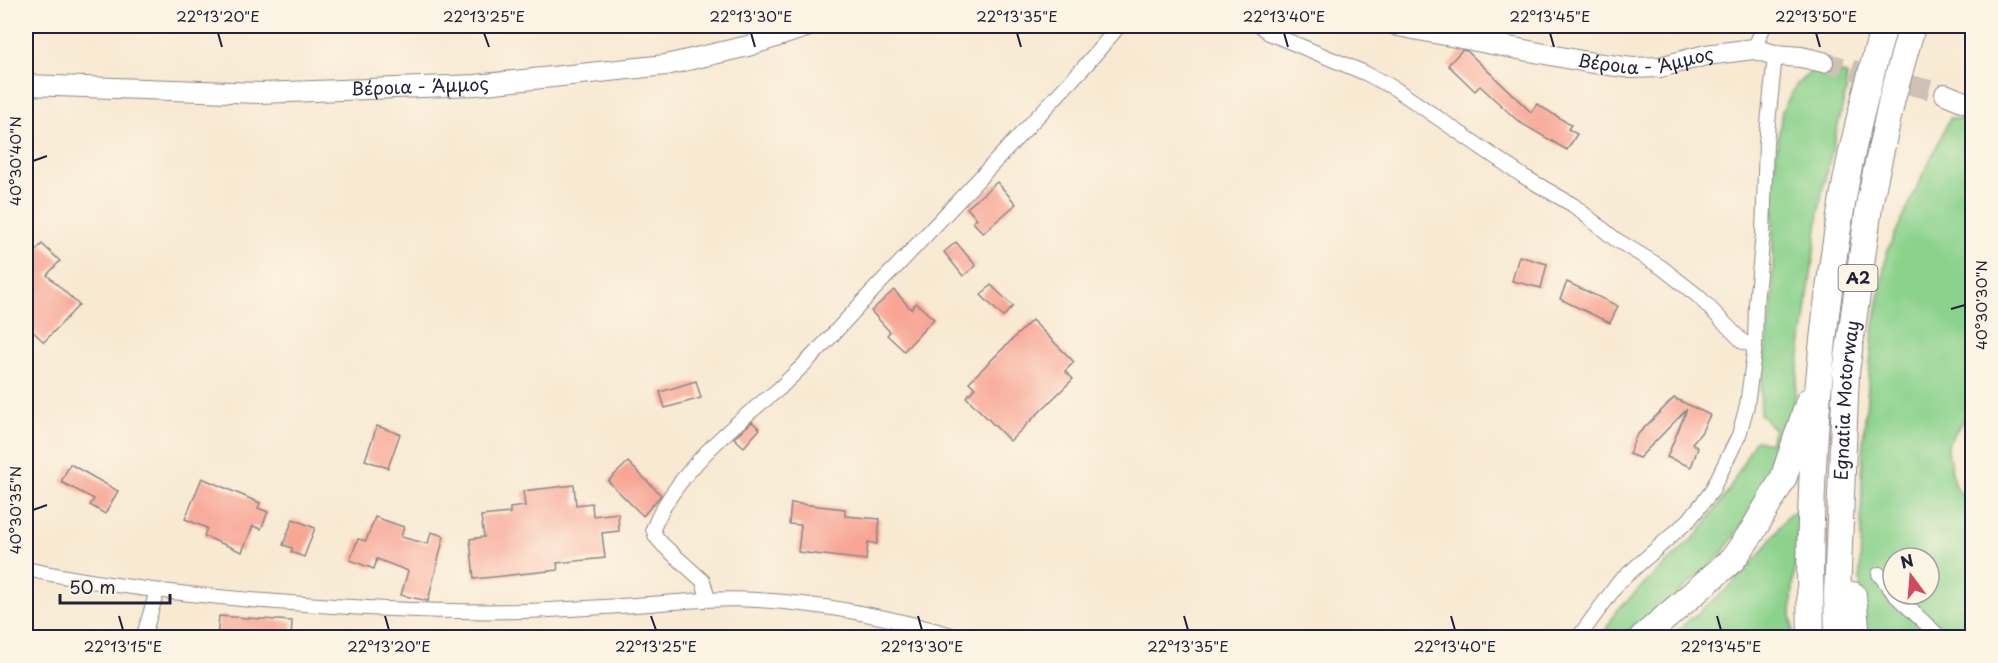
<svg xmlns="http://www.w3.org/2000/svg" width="1998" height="663" viewBox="0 0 1998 663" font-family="'Playpen Sans',sans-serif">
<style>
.green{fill:#8bd28c;stroke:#567a64;stroke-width:1.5;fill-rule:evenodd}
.building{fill:#f8a594}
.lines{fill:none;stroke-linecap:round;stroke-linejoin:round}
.secondary-tunnel{stroke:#cdc1b4;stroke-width:20;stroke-dasharray:20 10;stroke-linecap:butt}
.street-casing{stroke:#8d8686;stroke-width:16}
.secondary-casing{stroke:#8d8686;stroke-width:22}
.highway-casing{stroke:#8d8686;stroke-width:28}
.street{stroke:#fff;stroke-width:14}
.secondary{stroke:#fff;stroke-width:20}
.highway{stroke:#fff;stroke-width:26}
.ticks{fill:none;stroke:#22223b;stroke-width:2}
.labels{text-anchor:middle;stroke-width:4.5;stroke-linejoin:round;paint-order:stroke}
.shield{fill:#fcf5e5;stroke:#63616e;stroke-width:1.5}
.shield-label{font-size:16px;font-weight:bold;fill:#22223b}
.street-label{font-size:18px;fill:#22223b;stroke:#fcf5e5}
.neatline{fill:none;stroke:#22223b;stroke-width:2}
.ticks-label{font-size:15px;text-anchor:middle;fill:#22223b}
</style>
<rect width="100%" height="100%" fill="#fcf5e5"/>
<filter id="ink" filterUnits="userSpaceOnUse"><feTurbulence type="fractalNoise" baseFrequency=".0167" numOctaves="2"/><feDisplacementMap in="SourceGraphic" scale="12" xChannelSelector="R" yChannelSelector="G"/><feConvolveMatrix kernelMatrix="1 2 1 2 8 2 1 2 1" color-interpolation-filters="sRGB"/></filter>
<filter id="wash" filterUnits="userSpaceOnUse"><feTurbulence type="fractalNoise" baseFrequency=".008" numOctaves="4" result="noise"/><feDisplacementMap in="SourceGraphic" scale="24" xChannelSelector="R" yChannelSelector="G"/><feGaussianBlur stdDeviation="1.35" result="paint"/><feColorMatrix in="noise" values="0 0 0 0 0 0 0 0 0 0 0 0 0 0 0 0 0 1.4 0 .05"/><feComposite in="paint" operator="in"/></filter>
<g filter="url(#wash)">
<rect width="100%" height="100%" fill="#f8e9d2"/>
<g class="green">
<path d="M1815 68 1847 74 1846 92 1822 192 1794 401 1782 457 1765 495 1718 558 1629 637 1601 638 1617 610 1699 533 1729 490 1755 440 1770 443 1774 429 1760 414 1761 386 1773 294V177L1782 111 1797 84Z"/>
<path d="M1950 118 1972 121V408L1947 444 1954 484 1972 509V637L1866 638 1863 621 1860 576 1863 442 1873 332 1887 251ZM1893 558H1929V594H1893Z"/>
<path d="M1799 512 1791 613 1793 637H1669L1728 588 1759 556 1789 514Z"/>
</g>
<g id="blocks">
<g class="building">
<path d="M1462 50 1467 51 1531 112 1537 104 1571 125 1568 129 1577 134 1567 150 1519 122 1480 86 1475 91 1448 65Z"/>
<path d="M997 182 1016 204 983 233 973 222 977 219 967 208Z"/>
<path d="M956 242 976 266 963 276 944 252Z"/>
<path d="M42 244 60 261 47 275 79 305 44 342 26 325V261Z"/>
<path d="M1519 256 1547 264 1541 288 1512 281Z"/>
<path d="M1567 282 1618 306 1610 323 1560 299Z"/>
<path d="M991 285 1013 306 1003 317 981 295Z"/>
<path d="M894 290 911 309 916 303 934 319 904 351 887 335 890 332 871 311Z"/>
<path d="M1032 320 1074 362 1065 371 1073 379 1010 441 966 397 975 388 969 382Z"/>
<path d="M696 381 701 398 665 408 660 392Z"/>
<path d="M1674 398 1710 415 1701 433 1692 443 1698 448 1691 467 1667 457 1687 409 1639 458 1629 454 1636 436Z"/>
<path d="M752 422 760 429 744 447 734 438Z"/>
<path d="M377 426 400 434 388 468 365 460Z"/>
<path d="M628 462 661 495 643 516 608 481Z"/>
<path d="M70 464 118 491 105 514 90 505 94 499 61 482Z"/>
<path d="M202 478 260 503 258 508 268 512 261 529 253 526 242 552 204 536 207 528 185 519Z"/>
<path d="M574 485 576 505 592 503 593 516 618 513 619 531 602 533 605 558 557 563 558 570 474 579 470 539 484 537 481 516 510 513V508L525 506 523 491Z"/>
<path d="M791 503 845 509V516L880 519 877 544 868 542 866 560 798 552 801 525 789 524Z"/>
<path d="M375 517 404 527 401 537 428 544 431 532 444 536 428 601 401 595 408 571 377 559 374 569 350 560 358 539 366 541Z"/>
<path d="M293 519 315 528 304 557 291 552 292 548 283 545Z"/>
<path d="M219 616 292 621 291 638H217Z"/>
</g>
</g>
</g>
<g filter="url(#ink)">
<use href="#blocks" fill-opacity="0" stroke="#8d8686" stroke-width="1.5"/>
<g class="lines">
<path class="secondary-tunnel" d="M1823 62 1945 94"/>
<g class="street-casing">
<g id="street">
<path d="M1261 26 1269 33 1365 73 1394 88 1523 176 1573 205 1615 239 1661 267 1698 296 1743 342 1755 346"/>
<path d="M1754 49 1764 26"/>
<path d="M26 569C100 585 175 593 251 600 341 607 430 613 521 611 563 610 606 607 649 604 685 601 721 598 758 600 828 604 895 618 962 638"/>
<path d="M1879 574 1893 592"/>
<path d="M1894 594 1941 638"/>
<path d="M708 599 703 581 663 545 656 537 653 529C671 483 717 439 755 408 763 401 772 395 780 388 794 374 809 360 822 346 848 319 870 292 897 266L1084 67 1119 26"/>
<path d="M143 638 157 591"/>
<path d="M1578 638 1619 582 1689 520 1711 492 1739 435 1747 405 1755 346 1756 303 1763 234 1766 143 1775 55"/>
</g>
</g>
<g class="secondary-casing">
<g id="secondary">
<path id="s1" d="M1398 26 1587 62 1632 68 1660 67 1706 55 1754 49 1775 55 1801 57 1823 62"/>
<path id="s2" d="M26 85 260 93 476 85 666 65 748 46 809 26"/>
<path d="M1945 94 1972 105"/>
</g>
</g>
<g class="highway-casing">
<g id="highway">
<path d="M1853 595 1857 638"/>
<path d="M1642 638 1733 559 1752 532 1783 479 1809 401"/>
<path d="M1811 638C1807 491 1818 342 1843 198 1853 140 1868 83 1884 26"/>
<path id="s3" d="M1838 638 1837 594 1846 372 1870 200 1892 99 1912 26"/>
</g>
</g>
<use href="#street" class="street"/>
<use href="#secondary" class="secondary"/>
<use href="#highway" class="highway"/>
</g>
</g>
<path class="ticks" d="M218 33 222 47M484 33 489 47M751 33 755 47M1017 33 1021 47M1284 33 1288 47M1550 33 1554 47M1816 33 1820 47M33 161 47 156M1951 309 1965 305M33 510 47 505M119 616 123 630M385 616 389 630M651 616 656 630M918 616 922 630M1184 616 1188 630M1451 616 1455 630M1717 616 1721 630"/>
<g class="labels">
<rect class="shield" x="1838.5" y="265" width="39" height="26" rx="4.5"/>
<g class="shield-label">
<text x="1858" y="284">Α2</text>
</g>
<g class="street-label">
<text dy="6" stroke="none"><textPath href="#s1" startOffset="252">Βέροια - Άμμος</textPath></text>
<text dy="6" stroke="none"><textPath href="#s2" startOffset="394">Βέροια - Άμμος</textPath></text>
<text dy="6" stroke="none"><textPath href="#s3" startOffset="238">Egnatia Motorway</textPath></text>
</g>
</g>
<rect width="1998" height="663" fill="none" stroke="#fcf5e5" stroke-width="66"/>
<g transform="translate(1911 576) rotate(344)"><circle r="28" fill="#fcf5e5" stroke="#a5a1a1" stroke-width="1.5"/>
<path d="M0-4.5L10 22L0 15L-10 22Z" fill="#d1495b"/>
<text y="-9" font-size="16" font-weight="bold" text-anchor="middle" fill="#22223b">N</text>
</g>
<path d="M60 594v9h110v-9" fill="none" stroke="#22223b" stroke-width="3"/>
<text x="69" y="594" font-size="18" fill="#22223b" stroke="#fcf5e5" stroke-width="4.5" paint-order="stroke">50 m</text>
<rect x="33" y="33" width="1932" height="597" class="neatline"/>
<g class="ticks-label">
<text x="218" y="22">22°13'20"E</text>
<text x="484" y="22">22°13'25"E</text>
<text x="751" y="22">22°13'30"E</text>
<text x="1017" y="22">22°13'35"E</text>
<text x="1284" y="22">22°13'40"E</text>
<text x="1550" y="22">22°13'45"E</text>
<text x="1816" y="22">22°13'50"E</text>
<text transform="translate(16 161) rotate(-90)" y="5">40°30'40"N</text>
<text transform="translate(1982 305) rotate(-90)" y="5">40°30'30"N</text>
<text transform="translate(16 510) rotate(-90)" y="5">40°30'35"N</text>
<text x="123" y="652">22°13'15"E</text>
<text x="389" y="652">22°13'20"E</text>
<text x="656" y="652">22°13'25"E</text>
<text x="922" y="652">22°13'30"E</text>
<text x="1188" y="652">22°13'35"E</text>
<text x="1455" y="652">22°13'40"E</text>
<text x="1721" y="652">22°13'45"E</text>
</g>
</svg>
